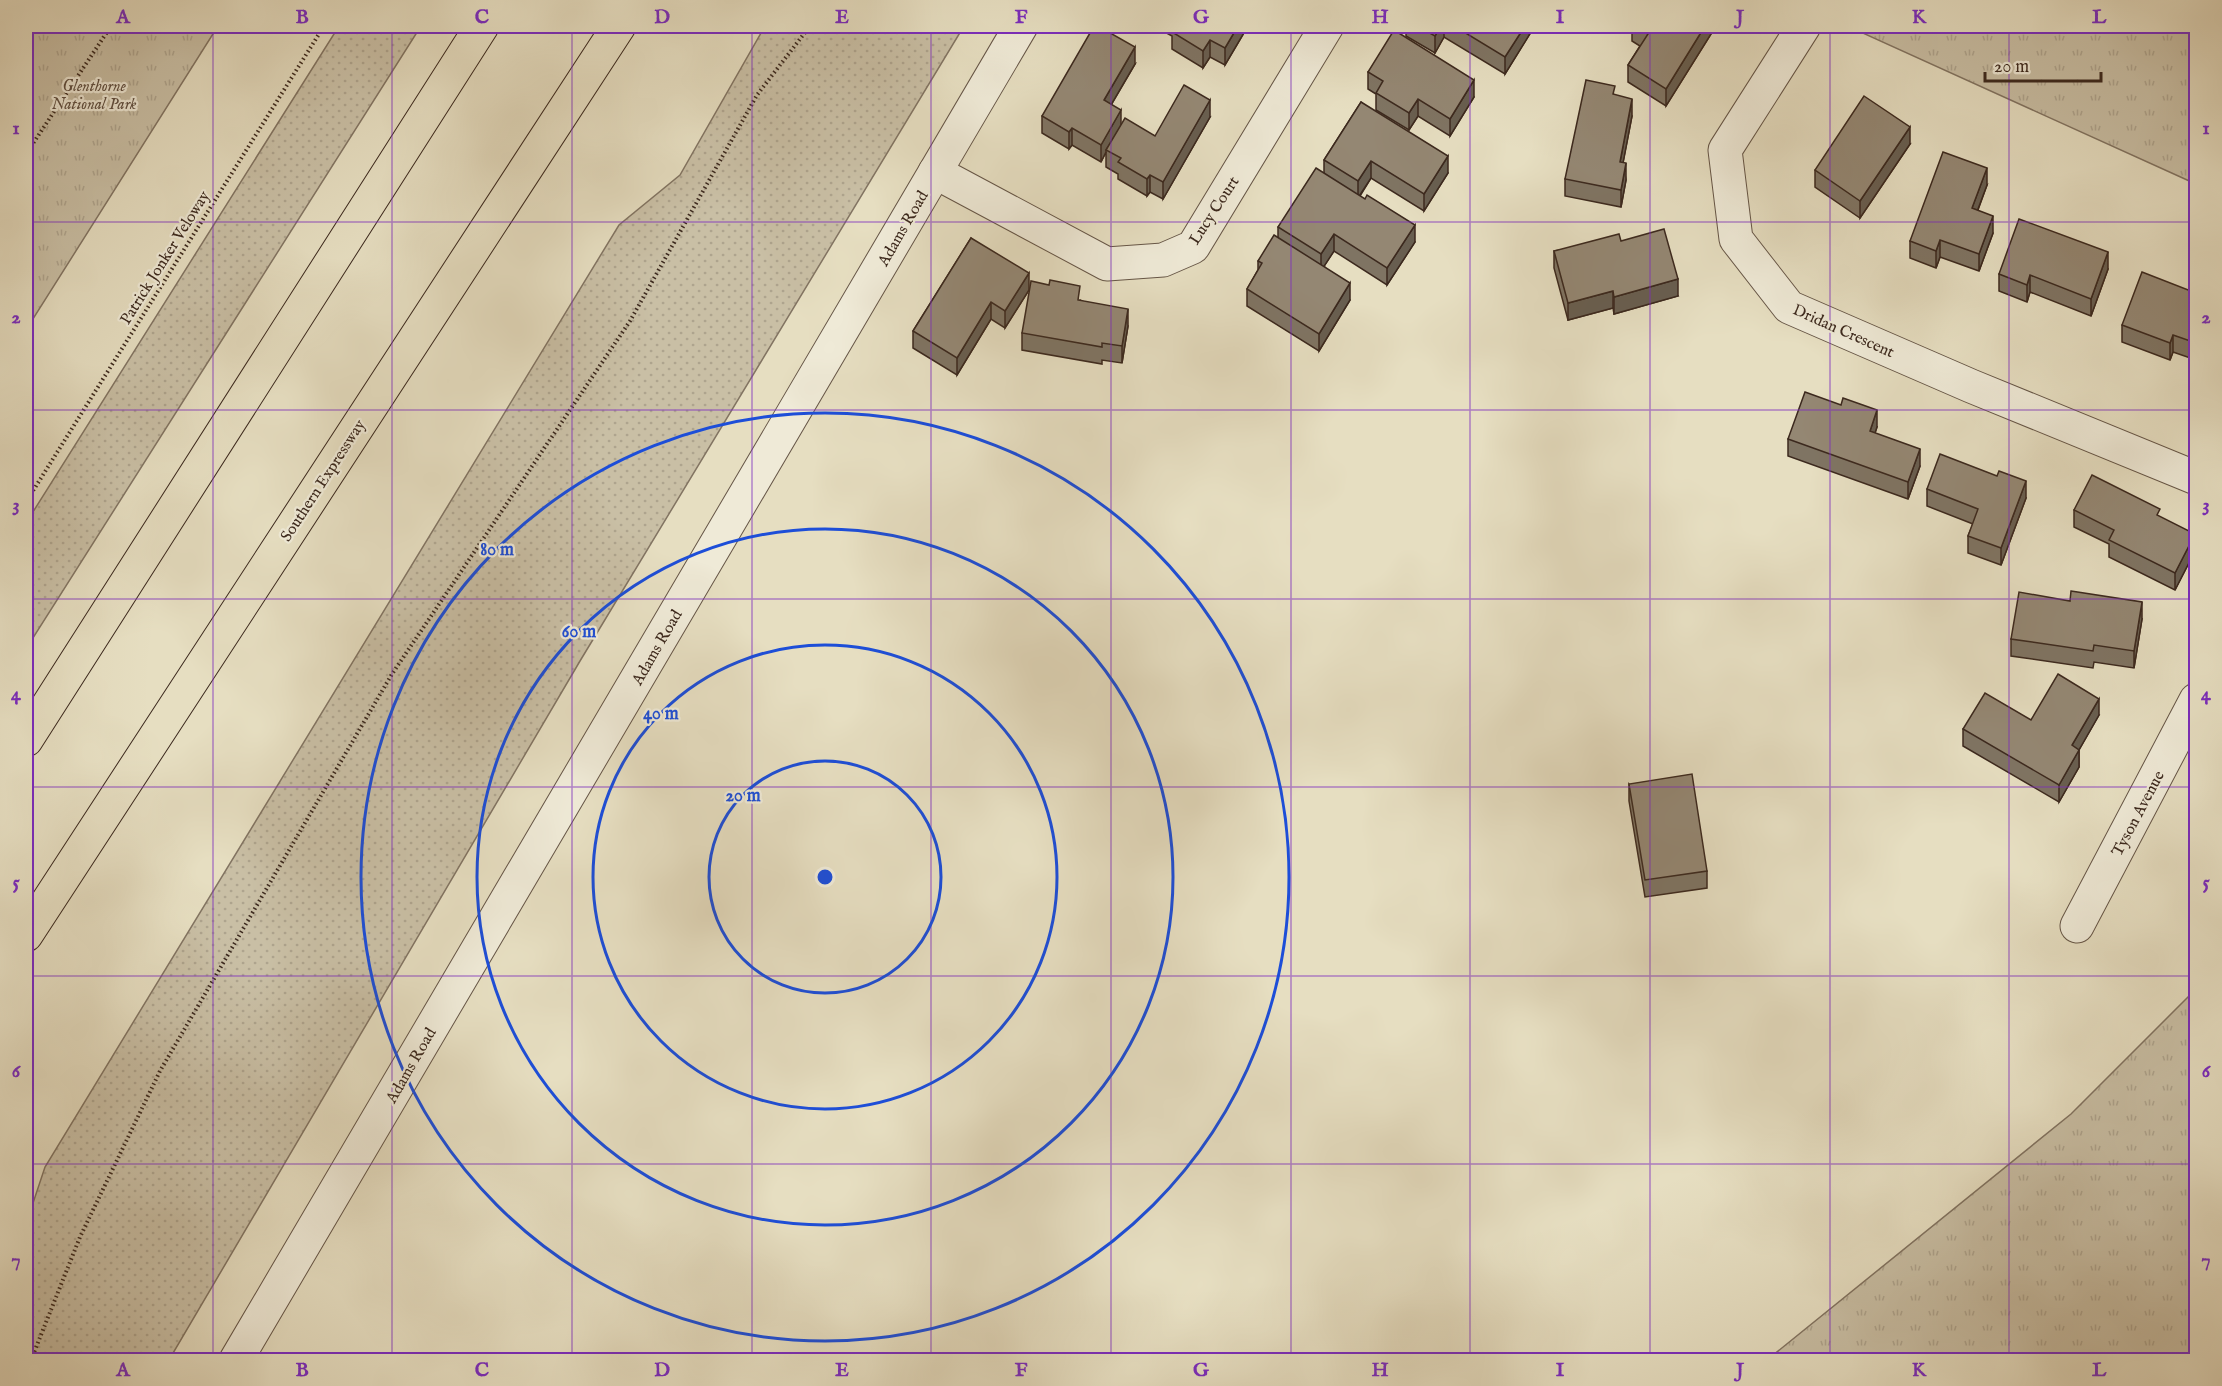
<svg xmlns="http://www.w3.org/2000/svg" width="2222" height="1386" viewBox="0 0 2222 1386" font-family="'IM FELL English',serif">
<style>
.grass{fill:url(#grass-dots);stroke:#827462;stroke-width:1.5}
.park{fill:url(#park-tufts);stroke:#827462;stroke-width:1.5}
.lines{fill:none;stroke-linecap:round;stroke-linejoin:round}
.minor-casing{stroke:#665647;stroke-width:35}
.highway-casing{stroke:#3c291e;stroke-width:35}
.path{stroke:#3c291e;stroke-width:4;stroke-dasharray:1.5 3;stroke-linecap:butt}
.minor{stroke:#efead7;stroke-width:33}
.highway{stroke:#e6dec1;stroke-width:33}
.wall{fill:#7f7463;stroke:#3c291e;stroke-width:1.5}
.shaded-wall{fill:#685e50;stroke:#3c291e;stroke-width:1.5}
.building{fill:#948773;stroke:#3c291e;stroke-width:1.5}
.grid{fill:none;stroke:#7b2cbf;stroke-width:1.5;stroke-opacity:0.55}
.ring{fill:none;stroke:#1d4ed8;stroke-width:3}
.labels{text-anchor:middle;stroke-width:4.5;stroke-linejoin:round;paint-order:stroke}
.park-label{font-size:16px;font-style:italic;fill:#5f4e40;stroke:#efead7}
.street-label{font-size:16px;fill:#3c291e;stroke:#efead7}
.centre{fill:#1d4ed8;stroke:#efead7;stroke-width:3}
.ring-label{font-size:18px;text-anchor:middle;font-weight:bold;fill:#1d4ed8;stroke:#efead7;stroke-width:4.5;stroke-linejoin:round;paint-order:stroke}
.neatline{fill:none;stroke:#7b2cbf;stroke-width:2}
.grid-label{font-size:20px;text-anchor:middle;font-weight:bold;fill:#7b2cbf}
</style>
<defs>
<pattern id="grass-dots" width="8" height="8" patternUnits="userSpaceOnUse" patternTransform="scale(1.5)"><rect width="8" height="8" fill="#c9bfa5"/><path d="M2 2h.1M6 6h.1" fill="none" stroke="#aea48e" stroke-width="1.8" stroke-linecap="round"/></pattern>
<pattern id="park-tufts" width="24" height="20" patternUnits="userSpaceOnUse" patternTransform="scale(1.5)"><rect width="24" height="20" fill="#c9bfa5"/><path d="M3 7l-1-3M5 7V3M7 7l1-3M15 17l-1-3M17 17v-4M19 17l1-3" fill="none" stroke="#aea48e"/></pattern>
</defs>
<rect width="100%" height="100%" fill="#e6dec1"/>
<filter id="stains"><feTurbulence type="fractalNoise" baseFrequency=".00333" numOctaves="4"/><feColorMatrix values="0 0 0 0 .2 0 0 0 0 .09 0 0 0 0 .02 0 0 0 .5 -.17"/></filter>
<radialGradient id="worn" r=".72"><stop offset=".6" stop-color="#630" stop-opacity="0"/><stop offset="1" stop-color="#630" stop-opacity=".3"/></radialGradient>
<g class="grass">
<path d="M339 26H421L26 649V523Z"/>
<path d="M765 26H964L580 661 169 1360H26V1224L45 1167 619 225 680 175Z"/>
</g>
<g class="park">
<path d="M26 26H218L26 330Z"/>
<path d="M1858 26H2196V184L1856 30Z"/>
<path d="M2196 989V1360H1767L2071 1114Z"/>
</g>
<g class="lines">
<g class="minor-casing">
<g id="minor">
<path d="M1804 26 1725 150 1736 239 1789 307 1971 386 2196 478"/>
<path d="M935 172 1107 264 1163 260 1193 247 1327 26"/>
<path d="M2077 926 2196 700"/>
<path d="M236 1360 1021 26"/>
</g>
</g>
<g class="highway-casing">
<g id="highway">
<path d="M26 740 482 26"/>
<path d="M26 935 619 26"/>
</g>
</g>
<g class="path">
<path d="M26 154 111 26"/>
<path d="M26 502 324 26"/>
<path d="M31 1360 80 1237 160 1071 392 674 630 321 757 95 810 26"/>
</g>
<use href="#minor" class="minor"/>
<use href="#highway" class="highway"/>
</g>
<g class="wall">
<path d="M1154 26H1248L1225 65 1210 57 1203 68 1172 49V36Z"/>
<path d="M1406 26H1531V32L1505 74 1444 37 1435 53 1406 36Z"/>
<path d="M1632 26H1716L1666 106 1628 82V65L1640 46 1632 41Z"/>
<path d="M1135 64 1111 105 1121 125 1155 136 1210 117 1163 199 1150 192 1147 196 1118 179V174L1106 167V152L1101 162 1072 145 1069 149 1042 133V116Z"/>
<path d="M1368 72 1474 97 1450 136 1418 116 1409 130 1376 110V94L1368 89Z"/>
<path d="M1615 95 1632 116 1623 162 1626 180 1621 207 1565 196V179Z"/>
<path d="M1361 102 1448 173 1424 211 1371 178 1360 196 1415 242 1387 285 1334 251 1324 266 1350 300 1319 351 1247 306V289L1258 270V261L1278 238V227L1324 173V160Z"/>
<path d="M1910 144 1860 218 1815 187V170Z"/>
<path d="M1987 185 1978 210 1993 233 1979 271 1940 257 1936 268 1910 258V241Z"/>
<path d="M971 238 1029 290 1005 328 991 319 957 375 913 348V331Z"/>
<path d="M1621 241 1678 296 1614 314 1613 308 1568 320 1554 268V251Z"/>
<path d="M2108 269 2091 316 2030 292 2027 302 1999 291V274Z"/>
<path d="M2196 293V360L2173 352 2170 360 2122 342V325Z"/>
<path d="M1080 300 1128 326 1122 363 1102 360V364L1022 350V333Z"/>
<path d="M1877 427 1875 433 1920 466 1908 499 1788 456V439Z"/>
<path d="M1927 489 2026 498 2001 565 1968 553V536L1973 524 1927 506Z"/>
<path d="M2074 510 2160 517 2195 551 2175 590 2109 557V544L2074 527Z"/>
<path d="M2142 619 2134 668 2094 662 2093 668 2011 656V639Z"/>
<path d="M2099 715 2079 750V767L2059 802 1963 746V729L2031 720Z"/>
<path d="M1629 784 1707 871V888L1645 897 1629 801Z"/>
</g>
<g class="shaded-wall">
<path d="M1238 26H1248L1225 65V48Z"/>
<path d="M1441 26H1444V37L1435 53V36Z"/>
<path d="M1525 26H1531V32L1505 74V57Z"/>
<path d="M1705 26H1716L1666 106V89Z"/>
<path d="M1210 40V57L1203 68V51Z"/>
<path d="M1135 47V64L1104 117V100Z"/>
<path d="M1474 80V97L1450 136V119Z"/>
<path d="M1418 99V116L1409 130V113Z"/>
<path d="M1632 99V116L1620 179V162Z"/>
<path d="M1210 100V117L1163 199V182Z"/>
<path d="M1121 110V127L1106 150V152L1101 162V145Z"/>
<path d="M1910 127V144L1860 218V201Z"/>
<path d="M1072 128V145L1069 149V132Z"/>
<path d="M1448 156V173L1424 211V194Z"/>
<path d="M1371 161V178L1358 198V181Z"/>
<path d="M1626 163V180L1621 207V190Z"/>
<path d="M1987 168V185L1972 225V208Z"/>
<path d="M1150 175V192L1147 196V179Z"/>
<path d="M1993 216V233L1979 271V254Z"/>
<path d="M1415 225V242L1387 285V268Z"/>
<path d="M1334 234V251L1321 271V254Z"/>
<path d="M1940 240V257L1936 268V251Z"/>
<path d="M2108 252V269L2091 316V299Z"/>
<path d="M1029 273V290L1005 328V311Z"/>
<path d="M2030 275V292L2027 302V285Z"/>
<path d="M1678 279V296L1614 314V297Z"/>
<path d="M1350 283V300L1319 351V334Z"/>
<path d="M1613 291V308L1568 320V303Z"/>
<path d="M991 302V319L957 375V358Z"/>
<path d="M1128 309V326L1122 363V346Z"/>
<path d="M2173 335V352L2170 360V343Z"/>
<path d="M1877 410V427L1870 448V431Z"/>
<path d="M1920 449V466L1908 499V482Z"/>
<path d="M2026 481V498L2001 565V548Z"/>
<path d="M2195 534V551L2175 590V573Z"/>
<path d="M2142 602V619L2134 668V651Z"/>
<path d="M2099 699V715L2072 762V745Z"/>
<path d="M2079 750V767L2059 802V785Z"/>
</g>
<g class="building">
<path d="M1094 26H1098L1135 47 1104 100 1121 110 1101 145 1072 128 1069 132 1042 116Z"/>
<path d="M1175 26H1238L1225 48 1210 40 1203 51 1172 32Z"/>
<path d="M1417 26H1441L1435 36Z"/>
<path d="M1454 26H1525L1505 57Z"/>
<path d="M1635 26H1705L1666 89 1628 65 1648 34Z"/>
<path d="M1394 30 1474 80 1450 119 1418 99 1409 113 1376 93 1383 81 1368 72Z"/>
<path d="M1586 80 1615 86 1613 94 1632 99 1620 162 1626 163 1621 190 1565 179Z"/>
<path d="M1184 85 1210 100 1163 182 1150 175 1147 179 1118 162 1121 158 1106 150 1125 118 1155 136Z"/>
<path d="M1864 96 1910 127 1860 201 1815 170Z"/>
<path d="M1361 102 1448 156 1424 194 1371 161 1358 181 1324 160Z"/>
<path d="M1943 152 1987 168 1972 208 1993 216 1979 254 1940 240 1936 251 1910 241Z"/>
<path d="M1316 168 1365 199 1367 195 1415 225 1387 268 1334 234 1321 254 1278 227Z"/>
<path d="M2019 219 2108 252 2091 299 2030 275 2027 285 1999 274Z"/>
<path d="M1664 229 1678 279 1614 297 1613 291 1568 303 1554 251 1619 234 1621 241Z"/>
<path d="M1274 235 1350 283 1319 334 1247 289 1262 263 1258 261Z"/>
<path d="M971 238 1029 273 1005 311 991 302 957 358 913 331Z"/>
<path d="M2142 272 2196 293V343L2173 335 2170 343 2122 325Z"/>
<path d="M1050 280 1080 286 1078 300 1128 309 1122 346 1102 343V347L1022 333 1031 281 1049 285Z"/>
<path d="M1805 392 1841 405 1843 398 1877 410 1870 431 1920 449 1908 482 1788 439Z"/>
<path d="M1940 454 1997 476 1999 471 2026 481 2001 548 1968 536 1978 509 1927 489Z"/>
<path d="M2092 475 2160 509 2157 515 2195 534 2175 573 2109 540 2114 530 2074 510Z"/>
<path d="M2071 591 2142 602 2134 651 2094 645 2093 651 2011 639 2019 592 2070 601Z"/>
<path d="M2058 674 2099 699 2072 745 2079 750 2059 785 1963 729 1985 693 2031 720Z"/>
<path d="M1692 774 1707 871 1645 880 1629 784Z"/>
</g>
<path class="grid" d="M213 26V1360M392 26V1360M572 26V1360M752 26V1360M931 26V1360M1111 26V1360M1291 26V1360M1470 26V1360M1650 26V1360M1830 26V1360M2009 26V1360M26 222H2196M26 410H2196M26 599H2196M26 787H2196M26 976H2196M26 1164H2196"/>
<g class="ring">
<circle cx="825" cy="877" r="116"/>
<circle cx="825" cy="877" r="232"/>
<circle cx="825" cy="877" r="348"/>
<circle cx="825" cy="877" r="464"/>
</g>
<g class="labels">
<g class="park-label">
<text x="94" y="91">Glenthorne<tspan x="94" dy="18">National Park</tspan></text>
</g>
<g class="street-label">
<text transform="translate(1213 210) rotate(-57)" y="6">Lucy Court</text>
<text transform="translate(902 228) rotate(-60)" y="6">Adams Road</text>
<text transform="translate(164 257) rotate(-58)" y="6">Patrick Jonker Veloway</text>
<text transform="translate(1844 330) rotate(24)" y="6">Dridan Crescent</text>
<text transform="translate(322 480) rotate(-57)" y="6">Southern Expressway</text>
<text transform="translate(656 647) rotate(-60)" y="6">Adams Road</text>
<text transform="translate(2137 813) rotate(-62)" y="6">Tyson Avenue</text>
<text transform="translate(410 1065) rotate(-60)" y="6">Adams Road</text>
</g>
</g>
<circle cx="825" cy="877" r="9" class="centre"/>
<g class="ring-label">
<text x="497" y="555">80 m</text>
<text x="579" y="637">60 m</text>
<text x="661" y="719">40 m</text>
<text x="743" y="801">20 m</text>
</g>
<rect width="2222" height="1386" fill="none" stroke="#e6dec1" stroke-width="66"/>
<path d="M1985 72v9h116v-9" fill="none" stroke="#3c291e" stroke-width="3"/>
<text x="1994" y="72" font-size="18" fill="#3c291e" stroke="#efead7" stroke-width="4.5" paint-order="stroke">20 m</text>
<rect x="33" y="33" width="2156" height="1320" class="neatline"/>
<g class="grid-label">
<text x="123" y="23">A</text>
<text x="302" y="23">B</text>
<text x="482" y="23">C</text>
<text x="662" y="23">D</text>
<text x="842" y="23">E</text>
<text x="1021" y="23">F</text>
<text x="1201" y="23">G</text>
<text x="1380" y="23">H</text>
<text x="1560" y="23">I</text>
<text x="1740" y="23">J</text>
<text x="1919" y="23">K</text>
<text x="2099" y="23">L</text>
<text x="16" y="134">1</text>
<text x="2206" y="134">1</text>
<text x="16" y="323">2</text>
<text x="2206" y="323">2</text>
<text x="16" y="511">3</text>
<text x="2206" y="511">3</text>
<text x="16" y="700">4</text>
<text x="2206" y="700">4</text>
<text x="16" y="888">5</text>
<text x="2206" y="888">5</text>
<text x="16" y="1077">6</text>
<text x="2206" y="1077">6</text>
<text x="16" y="1266">7</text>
<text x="2206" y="1266">7</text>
<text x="123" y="1376">A</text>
<text x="302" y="1376">B</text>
<text x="482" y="1376">C</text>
<text x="662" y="1376">D</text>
<text x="842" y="1376">E</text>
<text x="1021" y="1376">F</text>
<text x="1201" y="1376">G</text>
<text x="1380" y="1376">H</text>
<text x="1560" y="1376">I</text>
<text x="1740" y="1376">J</text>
<text x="1919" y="1376">K</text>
<text x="2099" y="1376">L</text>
</g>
<rect width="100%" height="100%" filter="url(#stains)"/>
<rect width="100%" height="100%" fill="url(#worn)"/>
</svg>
